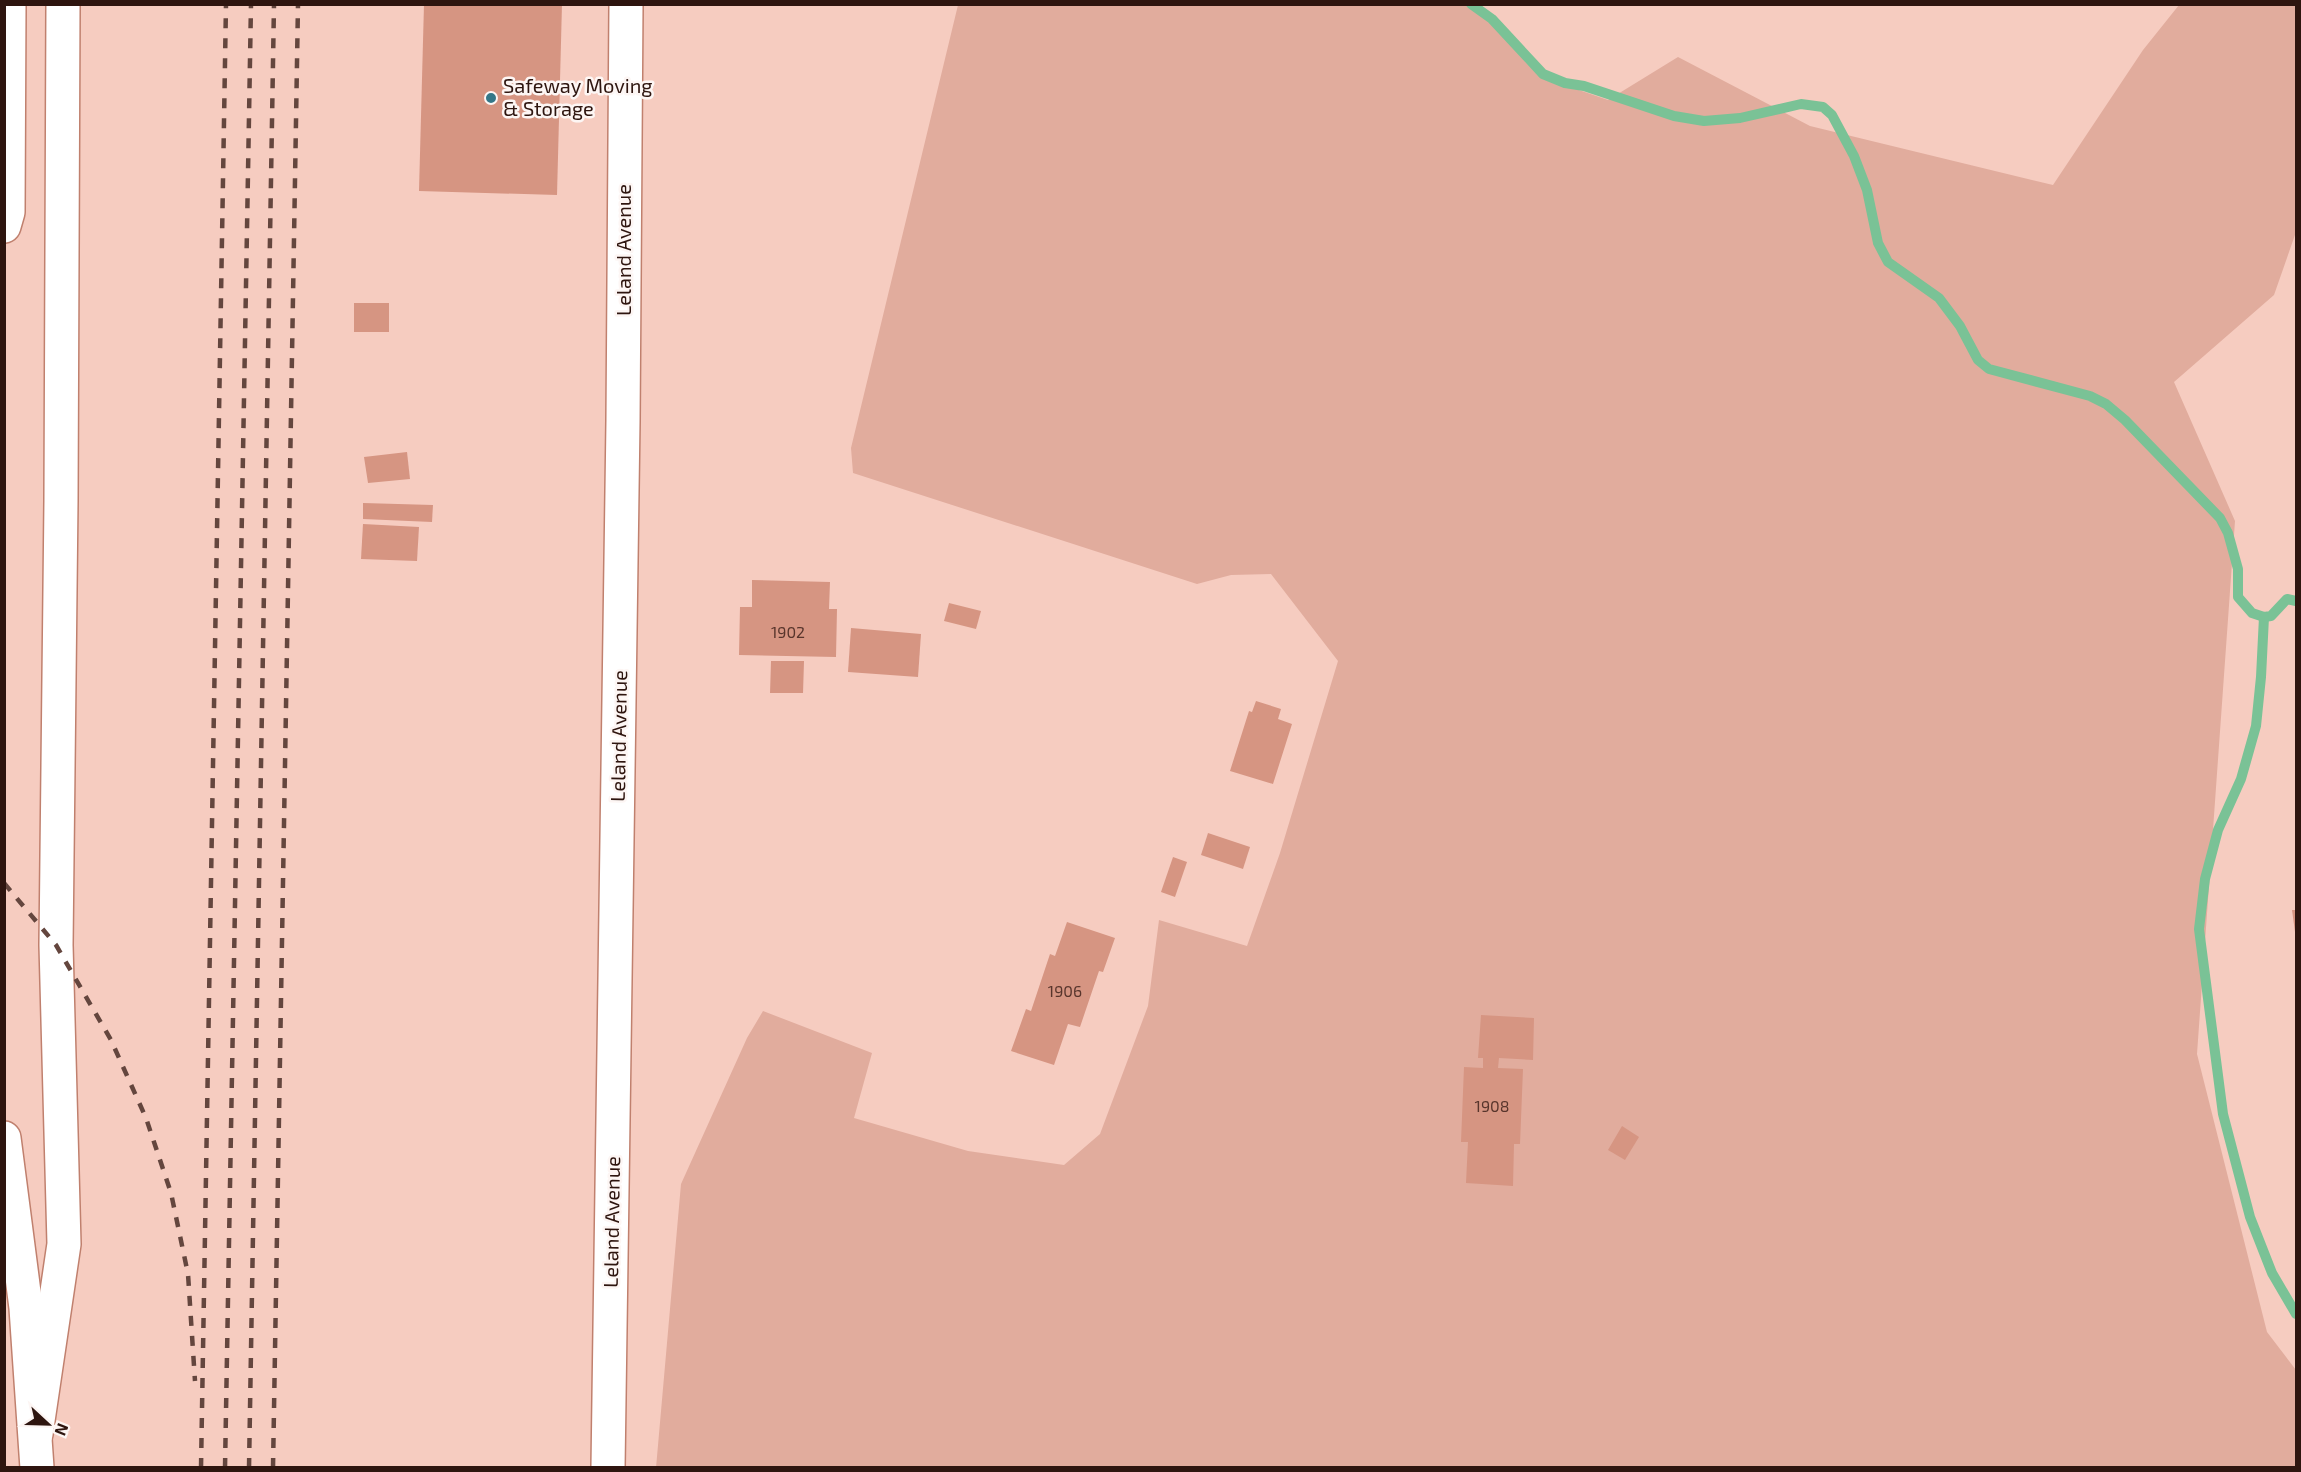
<svg xmlns="http://www.w3.org/2000/svg" width="2301" height="1472" viewBox="0 0 2301 1472" font-family="'Exo 2',sans-serif">
<style>
.green{fill:#e1ac9d}
.lines{fill:none;stroke-linecap:round;stroke-linejoin:round}
.stream{stroke:#7ac296;stroke-width:10}
.building{fill:#d69582}
.minor-casing{stroke:#c0806e;stroke-width:36}
.primary-casing{stroke:#c0806e;stroke-width:36}
.minor{stroke:#fff;stroke-width:33}
.primary{stroke:#fff;stroke-width:33}
.rail{stroke:#64463e;stroke-width:4.5;stroke-dasharray:10 10;stroke-linecap:butt}
.poi-dot{fill:#347788;stroke:#fdf6f4;stroke-width:2}
.labels{text-anchor:middle;stroke-width:5;stroke-linejoin:round;paint-order:stroke}
.number-label{font-size:16px;fill:#58352c}
.poi-label{font-size:20px;fill:#2e150f;stroke:#fdf6f4;text-anchor:start}
.street-label{font-size:20px;fill:#2e150f;stroke:#fdf6f4}
</style>
<rect width="100%" height="100%" fill="#f6ccc0"/>
<path class="green" d="M958 5H1470L1498 21 1544 78 1608 100 1678 57 1810 126 2053 185 2143 50 2179 5H2296V232L2274 295 2174 382 2235 521 2197 1054 2267 1332 2296 1370V1467L656 1468 681 1184 747 1038 763 1011 872 1053 854 1118 968 1151 1064 1165 1100 1134 1148 1006 1159 920 1247 946 1280 853 1338 661 1271 574 1231 575 1197 584 853 473 851 448Z"/>
<g class="lines">
<g class="stream">
<path d="M1471 4 1492 19 1543 74 1565 83 1584 86 1674 116 1704 121 1740 118 1801 104 1823 107 1832 115 1854 156 1867 190 1878 243 1888 262 1939 298 1960 326 1978 360 1989 369 2090 396 2106 404 2125 420 2220 518 2228 533 2238 569V597L2252 613 2264 617 2271 616 2287 599 2296 601"/>
<path d="M2264 617 2261 677 2256 726 2241 779 2218 830 2205 879 2199 929 2223 1114 2250 1217 2272 1273 2296 1314"/>
</g>
</g>
<g class="building">
<path d="M424 4H562L557 195 419 191Z"/>
<rect x="354" y="303" width="35" height="29"/>
<path d="M407 452 410 479 368 483 364 457Z"/>
<path d="M363 503 433 505 432 522 363 519Z"/>
<path d="M363 524 419 527 417 561 361 559Z"/>
<path d="M752 580 830 582 829 609H837L836 657 739 655 740 607H752Z"/>
<path d="M949 603 981 611 976 629 944 621Z"/>
<path d="M851 628 921 634 918 677 848 672Z"/>
<path d="M771 661H804L803 693H770Z"/>
<path d="M1256 701 1281 709 1278 719 1292 724 1273 784 1230 771 1249 711 1252 712Z"/>
<path d="M1208 833 1250 847 1243 869 1201 855Z"/>
<path d="M1173 857 1187 862 1175 897 1161 892Z"/>
<path d="M2292 910H2296V932H2295Z"/>
<path d="M1067 922 1115 938 1103 972 1099 971 1080 1027 1068 1024 1054 1065 1011 1051 1026 1009 1031 1011 1050 954 1055 956Z"/>
<path d="M1481 1015 1534 1018 1533 1060 1499 1058 1498 1068 1523 1069 1520 1144H1514L1513 1186 1466 1183 1468 1142H1461L1464 1067 1483 1068V1058H1478Z"/>
<path d="M1622 1126 1639 1137 1625 1160 1608 1150Z"/>
</g>
<g class="lines">
<g class="minor-casing">
<path id="minor" d="M608 1468 623 421 626 4"/>
</g>
<g class="primary-casing">
<g id="primary">
<path d="M4 226 8 212 9 4"/>
<path d="M4 1138 26 1308 37 1468"/>
<path d="M36 1434 64 1244 56 945 61 501 63 4"/>
</g>
</g>
<use href="#minor" class="minor"/>
<use href="#primary" class="primary"/>
<g class="rail">
<path d="M4 883 56 945 111 1040 146 1118 171 1193 188 1274 195 1381"/>
<path d="M201 1468 226 4"/>
<path d="M225 1468 251 4"/>
<path d="M249 1468 274 4"/>
<path d="M273 1468 298 4"/>
</g>
</g>
<circle class="poi-dot" cx="491" cy="98" r="6"/>
<g class="labels">
<g class="number-label">
<text x="788" y="638">1902</text>
<text x="1065" y="997">1906</text>
<text x="1492" y="1112">1908</text>
</g>
<g class="poi-label">
<text x="503" y="93">Safeway Moving<tspan x="503" dy="23">&amp; Storage</tspan></text>
</g>
<g class="street-label">
<text transform="translate(624 250) rotate(-90)" y="7">Leland Avenue</text>
<text transform="translate(619 736) rotate(-89)" y="7">Leland Avenue</text>
<text transform="translate(612 1222) rotate(-89)" y="7">Leland Avenue</text>
</g>
</g>
<rect width="2301" height="1472" fill="none" stroke="#2e150f" stroke-width="12"/>
<g transform="translate(48 1424) rotate(112)" stroke="#fdf6f4" stroke-width="4.5" paint-order="stroke">
<path d="M0-4.5L10 22L0 15L-10 22Z" fill="#2e150f"/>
<text y="-9" font-size="16" font-weight="bold" text-anchor="middle" fill="#2e150f">N</text>
</g>
</svg>
